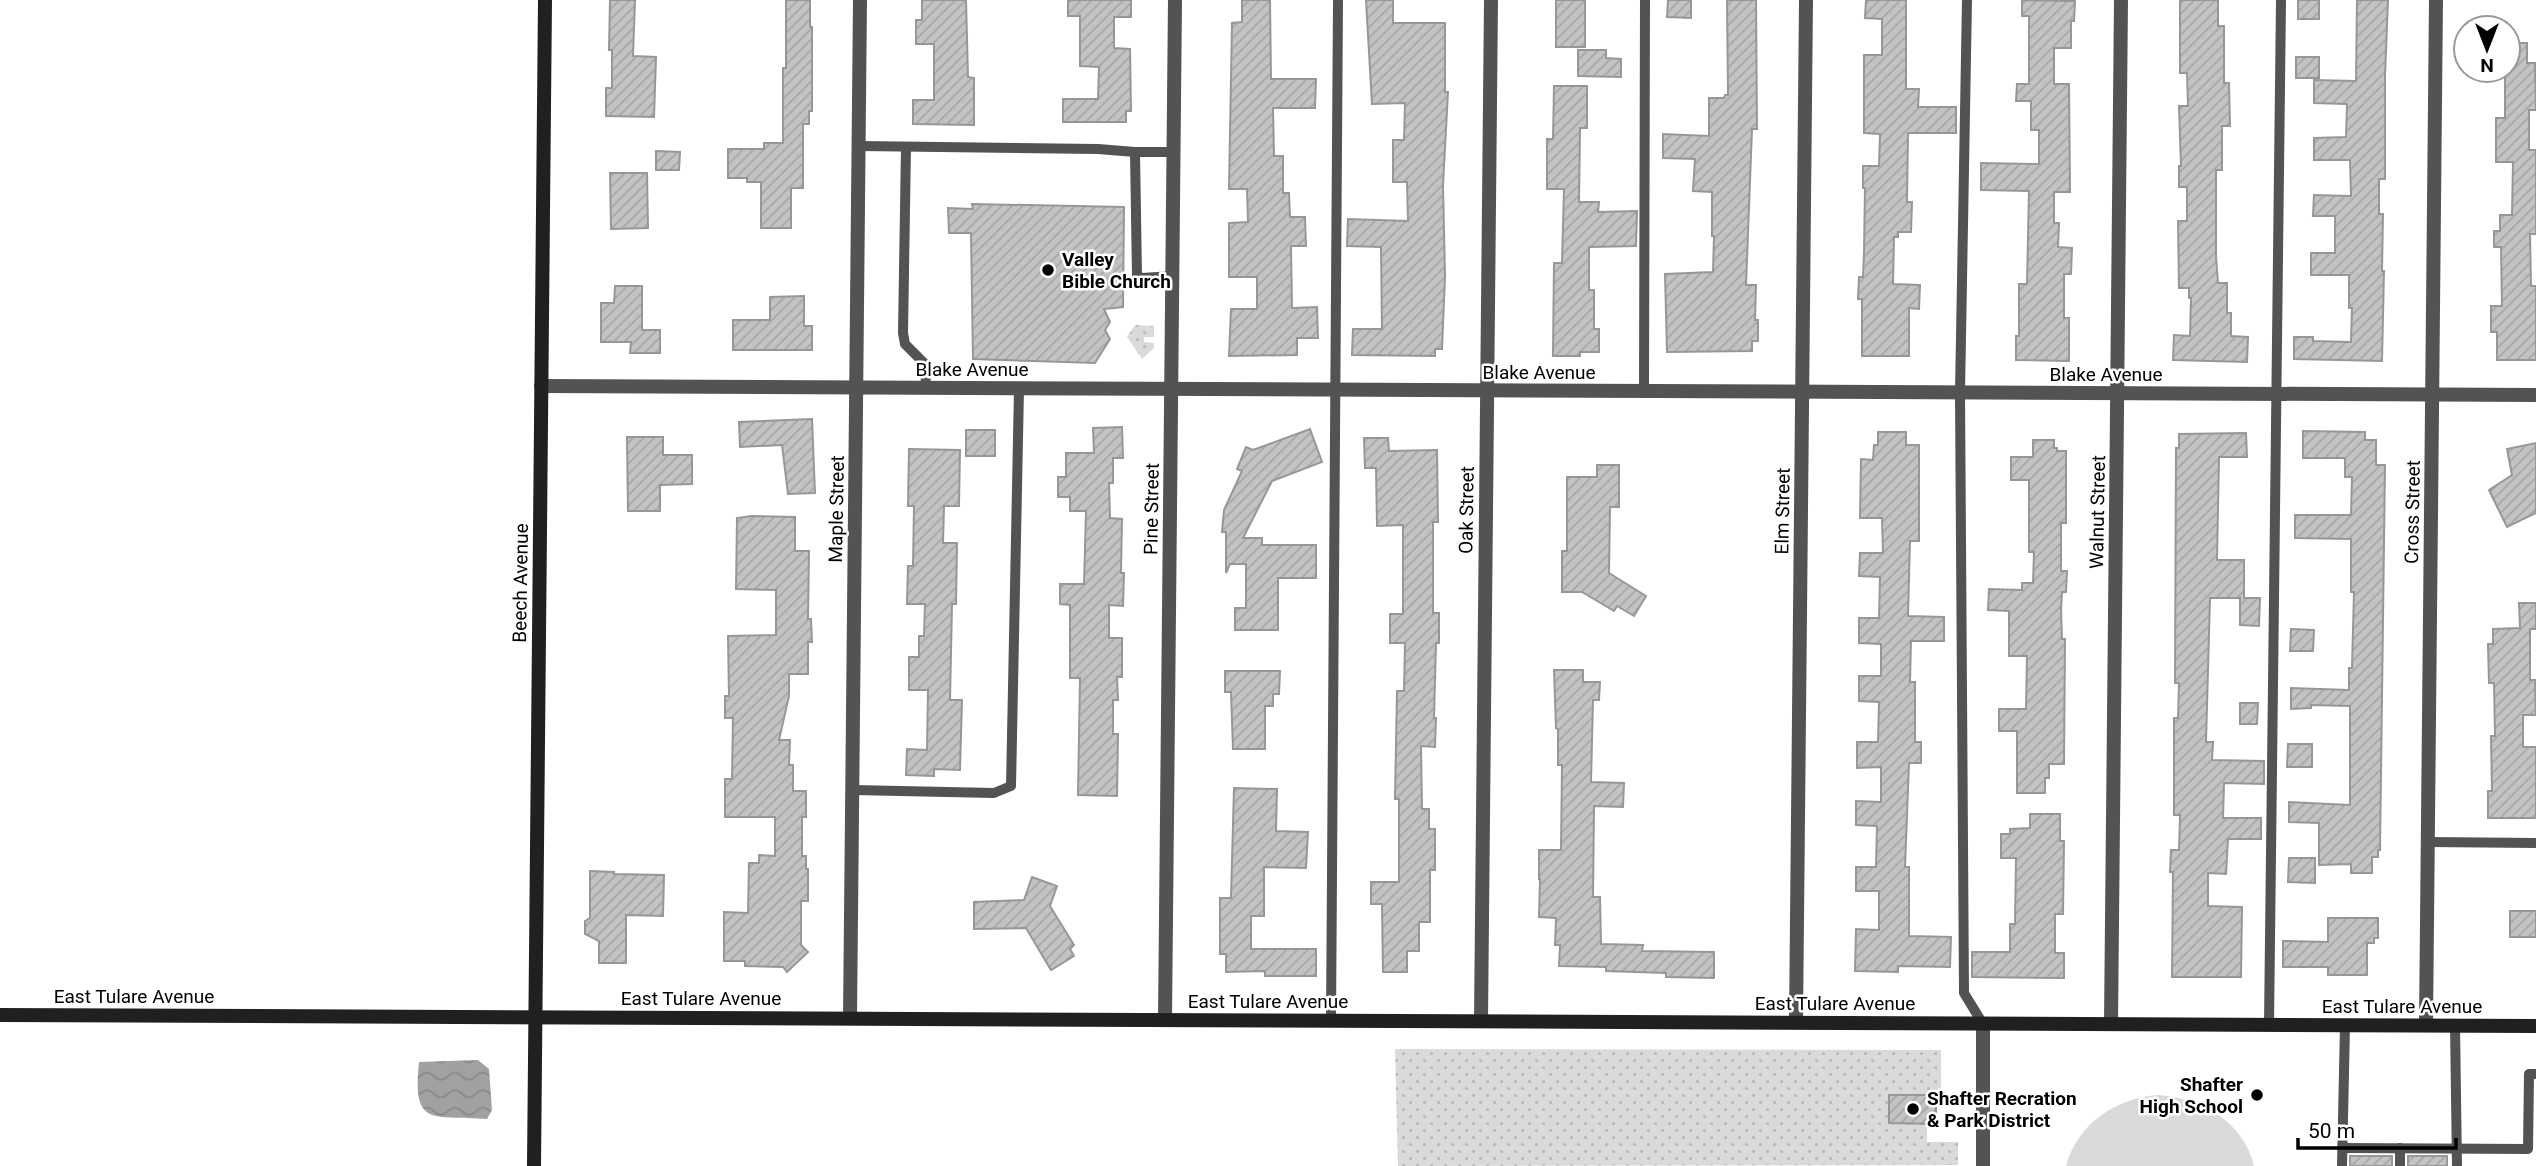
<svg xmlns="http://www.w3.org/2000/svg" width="2536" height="1166" viewBox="0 0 2536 1166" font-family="Roboto,sans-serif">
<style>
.grass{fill:url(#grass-dots)}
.park{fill:#dadada}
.water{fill:url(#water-waves)}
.building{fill:url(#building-hatch);stroke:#979797;stroke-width:2}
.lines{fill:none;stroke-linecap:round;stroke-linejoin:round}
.lane{stroke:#535353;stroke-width:10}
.street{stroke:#535353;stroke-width:14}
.secondary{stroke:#202020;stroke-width:14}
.poi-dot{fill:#000;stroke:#fff;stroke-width:2.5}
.labels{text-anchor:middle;stroke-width:5;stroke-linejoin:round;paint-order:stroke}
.poi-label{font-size:19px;font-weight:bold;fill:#000;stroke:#fff;text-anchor:start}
.street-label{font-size:19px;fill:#000;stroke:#fff}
</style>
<defs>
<pattern id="grass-dots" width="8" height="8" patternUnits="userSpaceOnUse" patternTransform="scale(1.75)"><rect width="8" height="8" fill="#dadada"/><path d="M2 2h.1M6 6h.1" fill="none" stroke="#b9b9b9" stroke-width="1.8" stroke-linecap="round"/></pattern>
<pattern id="water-waves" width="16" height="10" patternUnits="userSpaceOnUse" patternTransform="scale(1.75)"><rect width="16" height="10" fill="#a1a1a1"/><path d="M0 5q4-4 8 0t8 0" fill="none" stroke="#898989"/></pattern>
<pattern id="building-hatch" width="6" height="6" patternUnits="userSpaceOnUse" patternTransform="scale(1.75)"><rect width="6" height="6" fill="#c3c3c3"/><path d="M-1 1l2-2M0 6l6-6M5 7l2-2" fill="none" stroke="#a6a6a6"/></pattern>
</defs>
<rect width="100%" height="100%" fill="#fff"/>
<g class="grass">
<path d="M1135 325 1154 326V337H1144V342L1154 343V348L1142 359 1127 337Z"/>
<path d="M1395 1049 1941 1050V1097L1891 1096 1932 1122 1927 1126V1142H1958V1165L1398 1166Z"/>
</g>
<path class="park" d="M2158 1095C2201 1098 2243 1121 2254 1166H2066C2077 1124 2116 1098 2158 1095Z"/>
<path class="water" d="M478 1060 489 1069 492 1110 487 1119C432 1115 412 1128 419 1062Z"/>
<g class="building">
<path d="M610 0H635L633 56 656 57 654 117 606 116V88H612V50H609Z"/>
<path d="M786 0H810V27H812V111H809V124H803V188H791V228H761V182H747V178H728V149H764V143H783V68H786Z"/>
<path d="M922 0H966L968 77 974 78V125L913 124V100H934V44H916V20H922Z"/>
<path d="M1068 0H1131V17H1114V48L1130 49 1131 111H1126V122H1063V99H1098L1099 67 1080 66V16H1068Z"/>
<path d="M1242 0H1270L1271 79H1316L1315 108H1273L1274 156H1283V193H1289L1290 217H1305L1306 246H1291L1292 308 1317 307 1318 338H1297V355L1229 356 1231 309H1257V277H1229V223L1248 222 1247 189H1229L1232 23 1242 22Z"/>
<path d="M1366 0H1393V23H1445V92H1448L1443 185 1445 276 1442 349H1435V356L1352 355 1353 329H1382L1381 247 1347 246 1348 219 1408 221 1407 182H1393V140H1404L1405 103 1372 104Z"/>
<rect x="1556" y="0" width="29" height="47"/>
<path d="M1668 0H1691V18L1667 17Z"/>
<path d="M1727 0H1756L1757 129H1752L1746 285H1756L1755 320H1758V341H1752V351L1667 352 1665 274 1713 272 1714 236H1712V192L1693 191 1695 159 1663 158V134L1709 136V98H1724L1725 95H1728Z"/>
<path d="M1866 0H1906V89H1919L1918 107H1956V133H1908L1907 202H1912L1911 232H1898V237H1894L1893 284 1920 285 1919 309 1909 308V356H1862V299H1858L1859 277H1863L1864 252 1865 188H1863V166H1879L1880 134 1864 133V55H1882V19L1865 18Z"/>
<path d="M2022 0 2075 1 2074 21H2071V48H2054V84H2069L2070 192H2054V223H2059L2058 247 2072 248 2071 274H2064V318H2069V361L2016 360V336H2019V284H2027L2029 191 1981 190V163L2039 164V130H2031V101H2016L2017 84H2029V16H2022Z"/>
<path d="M2180 0H2218V26H2224V83H2229L2230 126H2222V170H2216V257L2218 283H2227V313H2231V336L2248 337 2247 362 2173 360 2174 335 2190 336 2191 298H2189V288H2179L2178 221H2187V187H2179V166H2181L2179 106H2188L2187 73H2180Z"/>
<rect x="2298" y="0" width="21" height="19"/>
<path d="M2357 0H2388L2385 76V179H2379V214H2383L2382 271H2384L2382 361 2294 359V337H2313V341L2351 342 2352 308H2349V275H2311V253H2335V216H2313L2314 195 2351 196 2350 160H2314V138L2346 137 2347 104 2314 103V80L2356 81Z"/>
<path d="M2508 43H2527V63H2535L2536 110H2529V150H2536V234H2530L2531 286H2536V360H2497V332H2491V306H2502L2501 247H2494V231H2500V215H2512L2513 162H2496V118H2505V70H2508Z"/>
<path d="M1578 50H1606V58L1621 59V77L1578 76Z"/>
<rect x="2296" y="57" width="23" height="21"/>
<path d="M1554 86H1587V128H1580L1579 202H1599L1598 212 1637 211 1636 246 1589 247V290H1594V329H1599V352H1580V356H1553L1554 263H1562L1564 189H1547V139H1553Z"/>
<path d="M656 151 680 152 679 170H656Z"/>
<path d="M610 173H647L648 228 611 229Z"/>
<path d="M972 204 1124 207 1123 307 1104 309 1110 322 1105 330 1110 339 1095 363 973 359 971 233H949L948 208 973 209Z"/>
<path d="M615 286H642V330H660V353H630L631 342H601V303H614Z"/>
<path d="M804 296V326H812V350H733V320H770V297Z"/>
<path d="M812 419 815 493 788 494 782 445 740 447 739 422Z"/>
<path d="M1122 427 1123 458H1113V483H1109L1110 518 1122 519 1121 573H1124L1123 606 1109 605V638H1122V677H1117L1118 700H1113V734H1118L1117 796 1078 795 1080 678H1070V605L1060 604V584H1084L1086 511H1070V497H1058V477H1066V453H1094L1093 428Z"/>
<path d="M1310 429 1322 462 1272 481 1243 538H1262V545H1316V578H1278V630H1235V608H1246V564H1230L1226 573V532H1222L1224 510 1242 471 1237 469 1246 447 1253 450Z"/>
<rect x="966" y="430" width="29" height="26"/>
<path d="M2303 431 2365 432V440H2376V465H2385L2380 850H2378V857H2372V873H2351V864L2319 865V823L2289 822V802L2350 805V706L2311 705V708L2291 709V688L2349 690V668H2352L2354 592H2351V539L2295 538V515H2351L2352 477H2345V458H2303Z"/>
<path d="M1878 432H1906V445H1919V541H1910L1908 616 1944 617V641H1911L1910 682H1915V742H1921V763H1909L1905 867H1909V936L1951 937 1950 967 1898 966V972L1855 971 1856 929 1879 930V891H1856V867H1876L1877 826 1856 825V801L1881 802V767L1857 768V742H1878L1879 702 1859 701V676H1881V644L1859 643V618H1879L1880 577 1859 576 1860 553H1883L1882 518H1860L1861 459 1873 460 1874 445H1878Z"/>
<path d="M2246 433 2247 457H2219L2217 560H2244V598H2260L2259 626 2240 625V598H2210L2206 742H2213L2212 760 2264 761V784L2224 783 2223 818H2261V839H2228L2226 874 2208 873V906L2242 907 2241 977H2172L2173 872H2170L2171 850H2179L2180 815H2174V718H2178L2179 683H2175L2176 448H2179V434Z"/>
<path d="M627 437H663V455H692V484L660 485V511H628Z"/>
<path d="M1364 438H1388L1389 451 1437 450 1438 522H1433V613H1439V643H1436L1434 718H1436L1435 747 1421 746 1422 809H1429V829H1435V870H1430V922H1419V951H1407V972H1383L1382 904H1371V882H1399V799H1395L1397 691H1404L1405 643H1390V614H1403V525L1377 526 1376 468H1365Z"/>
<path d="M2033 440H2054V448H2057V451H2066V523H2061V571H2067L2066 592H2062L2061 610 2062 639H2065L2064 764H2049V778H2045V793H2017V731H1999V709H2026L2027 656H2009V611L1988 610 1989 589 2022 590V583H2033L2034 552H2029V480H2011V457H2033Z"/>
<path d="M2536 443V513L2507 527 2489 490 2512 475 2507 449Z"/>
<path d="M909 449 960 450 959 506H944L943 543H957L956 604H952L950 700H962L960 770 934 769V776L906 775 907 749 927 750 928 690H909V657H919V636H924L925 604H907L908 566H913L914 506H908Z"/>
<path d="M1597 465H1619V507H1610L1609 573 1646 596 1634 616 1617 606 1614 611 1582 592H1562V551H1567V477H1597Z"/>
<path d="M751 516 795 517V551H809L808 619H811L812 642H808V674H789V696L779 740H790L789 765H793V791H806V817H802V856H806V869H808V901H801V945L808 952 787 972 783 967 745 966V961H724V912L748 913 749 863H759V855L775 856V817H725V779H732L733 718H725V696H729L728 636 776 635V590L736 589 737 518Z"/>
<path d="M2519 603H2536V629H2530V680H2535L2536 715H2523V747H2536V818H2488V791H2492L2491 736H2495L2494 683H2489L2488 644H2493V629L2520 628Z"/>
<path d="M2291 629 2314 630 2313 651H2290Z"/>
<path d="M1554 670H1583V682H1600L1599 700H1593L1591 782 1624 783 1623 807 1594 806 1593 897H1600L1601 944 1643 945 1642 951 1714 952V978L1666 977V973L1606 971V967L1559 966 1560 945H1555L1556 918 1539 917 1540 879H1539V850H1561L1562 765H1558V729L1556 728Z"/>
<path d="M1225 671H1280L1279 694H1273V706H1265V749H1233L1231 692H1225Z"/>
<path d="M2240 703H2258L2257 724H2240Z"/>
<path d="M2288 744H2312V767H2287Z"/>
<path d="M1234 788 1277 789 1276 831 1308 832 1306 868 1264 867V916H1251V949H1316V976H1265V971L1226 972V954H1220V898H1231Z"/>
<path d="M2030 814H2060V841H2064L2063 914H2055V953H2064V978L1972 977V952H2010V924H2015L2016 858H2001V834H2010V829L2030 828Z"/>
<path d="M2289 858H2315V883L2288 882Z"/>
<path d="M590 871 614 872V874L664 875 663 916 626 915V963H599V941L585 934V921L590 918Z"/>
<path d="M1032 877 1057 886 1050 906 1074 945 1070 949 1074 956 1051 970 1026 928 974 929V902L1024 900Z"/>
<rect x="2510" y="911" width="26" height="26"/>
<path d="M2328 918H2378V938H2374V943H2367V975H2328V967H2283V941L2328 942Z"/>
<path d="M1889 1095H1936V1124L1889 1123Z"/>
<rect x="2350" y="1156" width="42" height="10"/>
<rect x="2408" y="1156" width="39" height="10"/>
</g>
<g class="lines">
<g class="lane">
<path d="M1967 0 1960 393 1964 993 1983 1024"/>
<path d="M859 146 1098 149 1135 152 1137 276 1142 278 1173 276"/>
<path d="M906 147 903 333 905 344 925 364 926 388"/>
<path d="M1135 152H1173"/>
<path d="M1644 391 1645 0"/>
<path d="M853 790 994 793 1011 786 1019 389"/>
<path d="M2428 842 2536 843"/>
<path d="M1331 1020 1338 0"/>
<path d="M2269 1025 2281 0"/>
<path d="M2455 1025 2457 1166"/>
<path d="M2342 1148 2528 1149 2529 1074H2536"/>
<path d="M2342 1166 2345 1025"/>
<path d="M2400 1166V1148"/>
</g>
<g class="street">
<path d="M541 386 2536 395"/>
<path d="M850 1018 860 0"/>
<path d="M1165 1019 1175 0"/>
<path d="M1481 1021 1491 0"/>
<path d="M1796 1022 1806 0"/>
<path d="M2111 1024 2121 0"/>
<path d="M2426 1025 2436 0"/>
<path d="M1983 1166V1024"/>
</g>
<g class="secondary">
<path d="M0 1015 2536 1026"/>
<path d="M534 1166 545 0"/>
</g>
</g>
<g class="poi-dot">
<circle cx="1048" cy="270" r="7"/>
<circle cx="2257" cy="1095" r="7"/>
<circle cx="1913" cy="1109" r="7"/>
</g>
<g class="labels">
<g class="poi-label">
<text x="1062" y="266">Valley<tspan x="1062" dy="22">Bible Church</tspan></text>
<text x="2243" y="1091" text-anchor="end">Shafter<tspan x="2243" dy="22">High School</tspan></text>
<text x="1927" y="1105">Shafter Recration<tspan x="1927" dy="22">&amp; Park District</tspan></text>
</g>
<g class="street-label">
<text x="972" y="376">Blake Avenue</text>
<text x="1539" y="379">Blake Avenue</text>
<text x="2106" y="381">Blake Avenue</text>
<text transform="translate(836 509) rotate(-89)" y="7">Maple Street</text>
<text transform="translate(1151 509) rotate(-89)" y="7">Pine Street</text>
<text transform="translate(1466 510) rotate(-89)" y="7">Oak Street</text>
<text transform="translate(1782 511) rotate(-89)" y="7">Elm Street</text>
<text transform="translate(2097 512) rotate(-89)" y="7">Walnut Street</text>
<text transform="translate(2412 512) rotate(-89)" y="7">Cross Street</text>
<text transform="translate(520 583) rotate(-89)" y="7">Beech Avenue</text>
<text x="134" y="1003">East Tulare Avenue</text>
<text x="701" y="1005">East Tulare Avenue</text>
<text x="1268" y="1008">East Tulare Avenue</text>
<text x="1835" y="1010">East Tulare Avenue</text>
<text x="2402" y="1013">East Tulare Avenue</text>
</g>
</g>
<g transform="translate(2487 49) rotate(180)"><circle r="33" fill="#ffffff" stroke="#999999" stroke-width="2"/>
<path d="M0-5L12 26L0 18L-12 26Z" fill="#000000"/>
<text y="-10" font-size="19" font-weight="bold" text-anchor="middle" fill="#000000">N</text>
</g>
<path d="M2298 1138v10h158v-10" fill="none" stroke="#000000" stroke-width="3.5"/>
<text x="2308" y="1138" font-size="21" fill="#000000" stroke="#ffffff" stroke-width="5" paint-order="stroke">50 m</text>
</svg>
